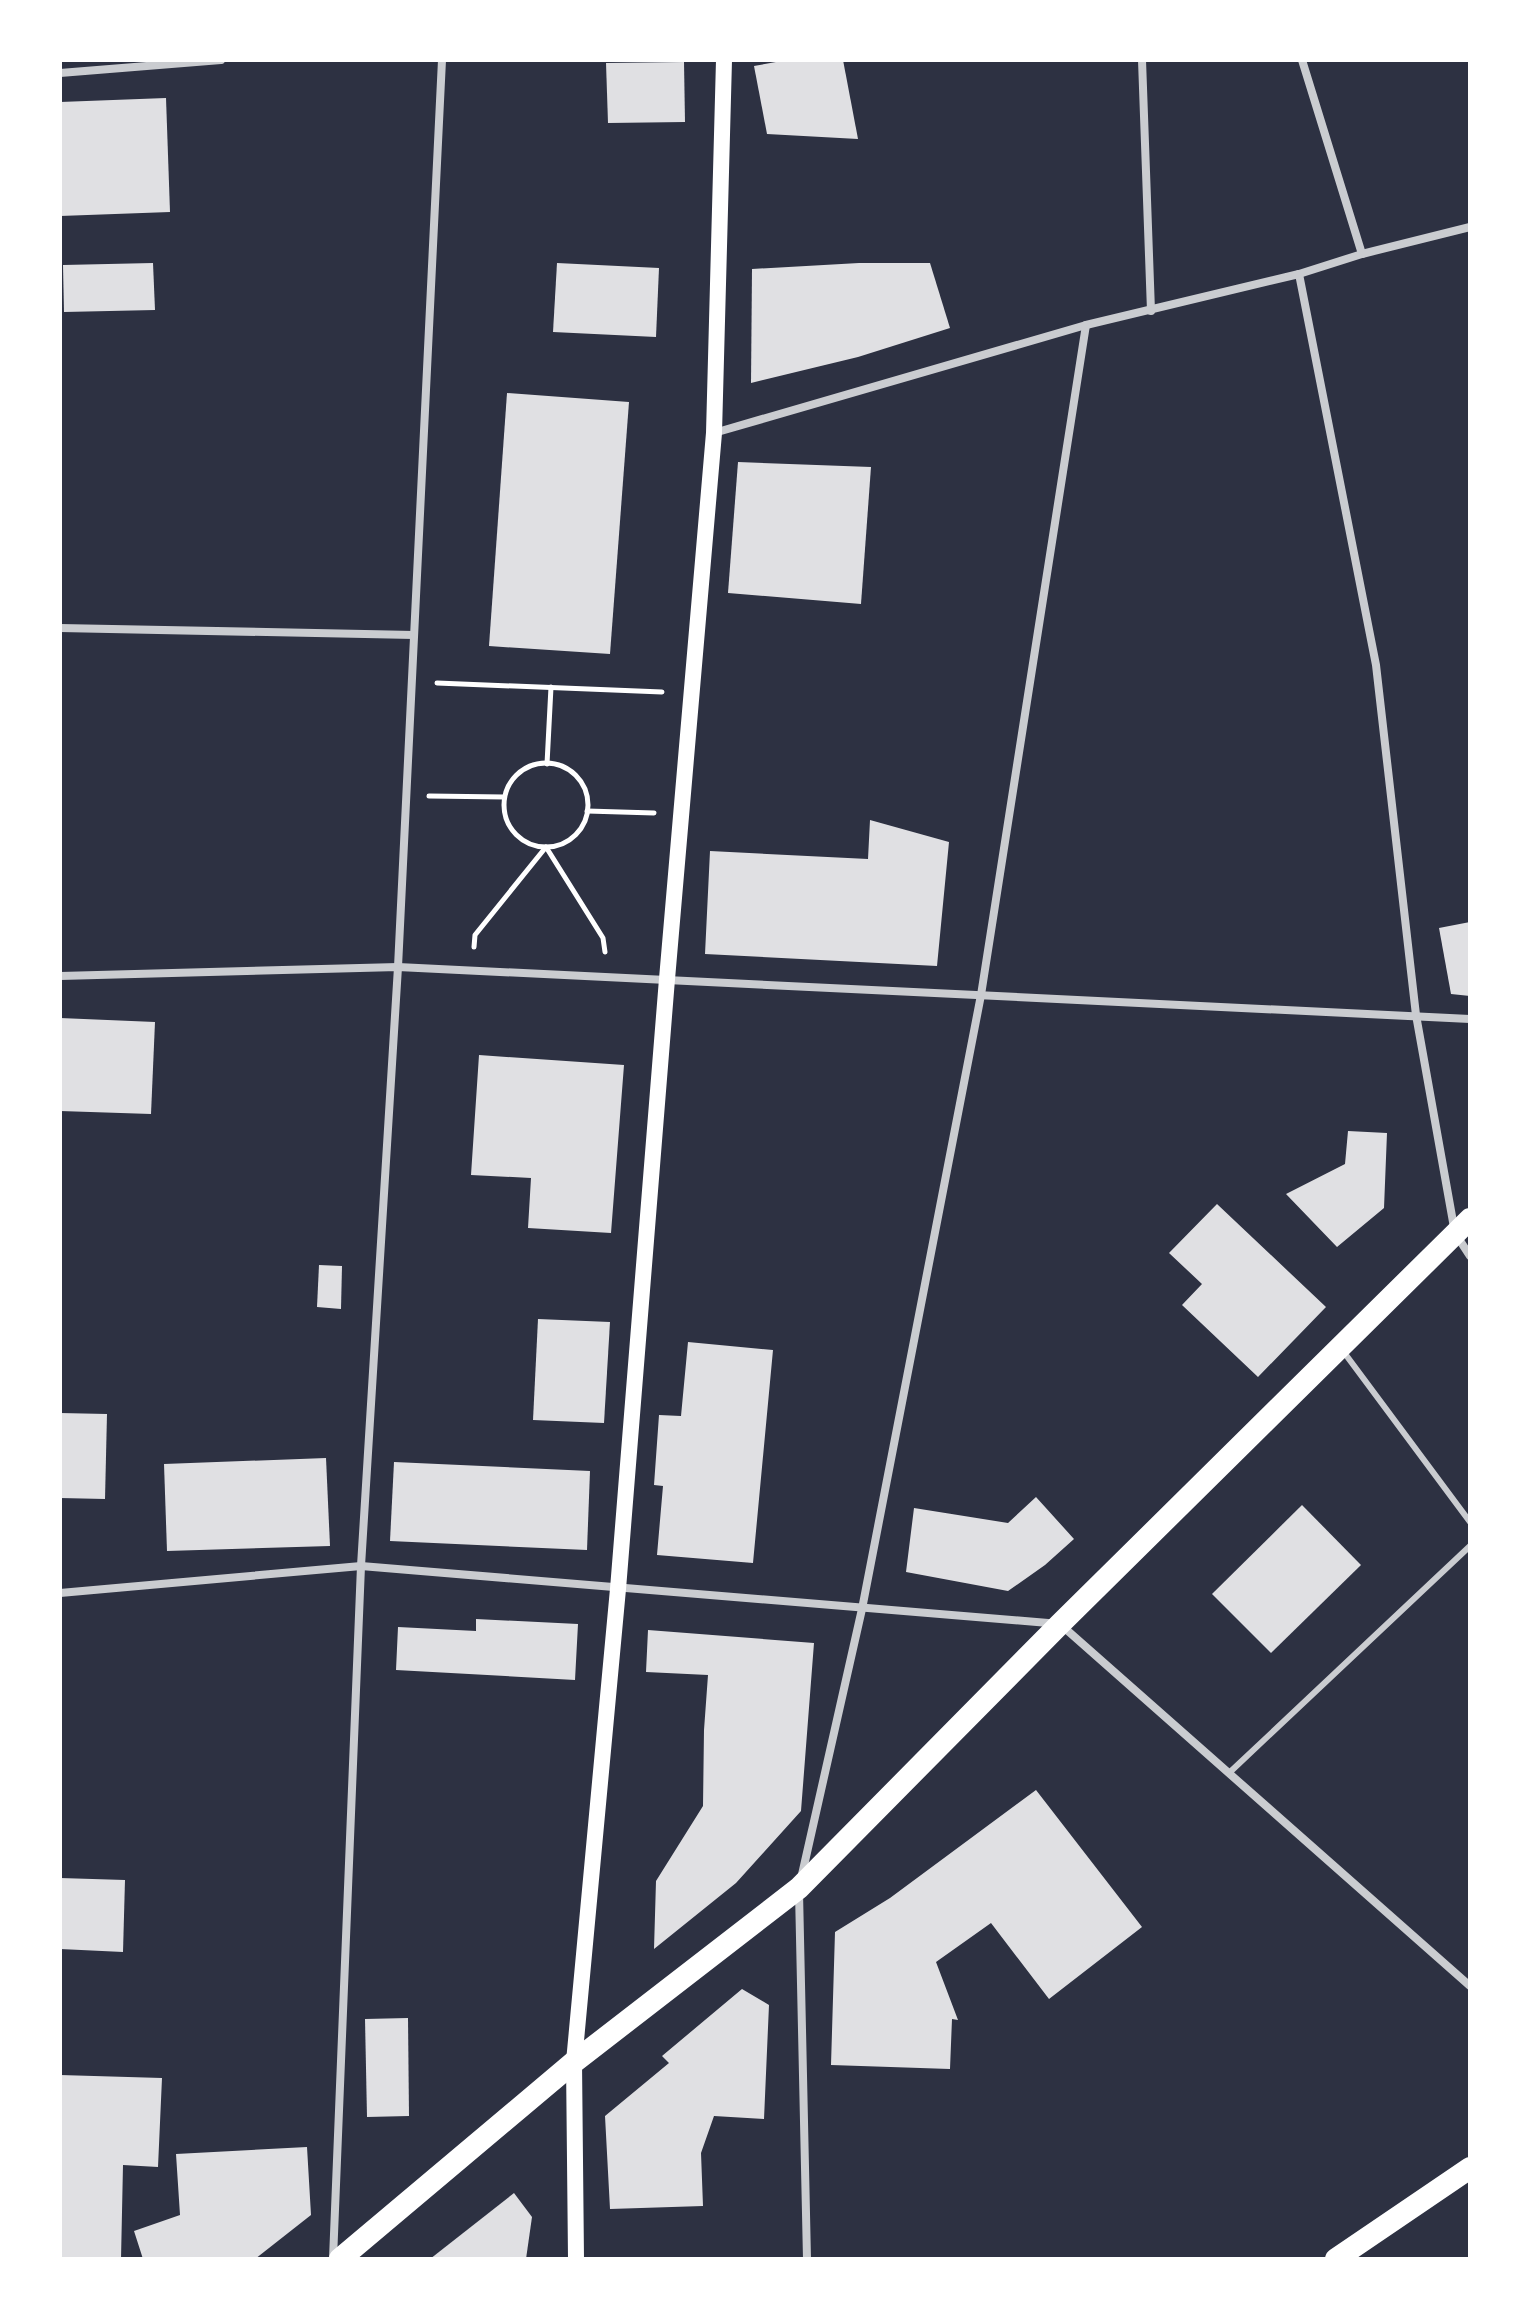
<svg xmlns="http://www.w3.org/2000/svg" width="1530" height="2319" viewBox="0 0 1530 2319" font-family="'Times New Roman',serif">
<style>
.building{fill:#e0e0e3}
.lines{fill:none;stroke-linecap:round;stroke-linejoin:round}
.path{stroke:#fff;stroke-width:5}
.service{stroke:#caccd0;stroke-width:6}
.minor{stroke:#caccd0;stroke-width:8}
.secondary{stroke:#fff;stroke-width:16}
.trunk{stroke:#fff;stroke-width:22}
</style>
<rect width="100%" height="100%" fill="#2d3142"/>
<g class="building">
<path d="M787 60H843L858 139 767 134 754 66Z"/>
<path d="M684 62 685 122 608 123 606 63Z"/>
<path d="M166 98 170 212 60 216V102Z"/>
<path d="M153 263 155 310 64 312 63 265Z"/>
<path d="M557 263 659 268 656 337 553 332Z"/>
<path d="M859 263H930L950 328 858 357 751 383 752 269Z"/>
<path d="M507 393 629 402 610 654 489 646Z"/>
<path d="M738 462 871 467 861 604 728 593Z"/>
<path d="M870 820 949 842 937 966 705 954 710 851 868 859Z"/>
<path d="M1470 922V996L1451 994 1439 928Z"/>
<path d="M60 1018 155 1022 151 1114 60 1111Z"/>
<path d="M479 1055 624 1065 611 1233 528 1228 531 1178 471 1175Z"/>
<path d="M1348 1131 1387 1133 1384 1208 1337 1247 1286 1194 1345 1164Z"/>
<path d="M1217 1204 1326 1307 1258 1377 1182 1305 1202 1284 1169 1253Z"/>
<path d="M319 1265 342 1266 341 1309 317 1307Z"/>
<path d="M538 1319 610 1322 604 1423 533 1420Z"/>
<path d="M688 1342 773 1350 753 1563 657 1555 663 1486 654 1485 659 1415 681 1416Z"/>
<path d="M60 1413 107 1414 105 1499 60 1498Z"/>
<path d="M326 1458 330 1546 167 1551 164 1464Z"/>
<path d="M394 1462 590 1471 587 1550 390 1541Z"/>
<path d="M1036 1497 1074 1539 1045 1565 1008 1591 906 1572 914 1508 1008 1523Z"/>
<path d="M1302 1505 1361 1565 1271 1653 1212 1594Z"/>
<path d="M476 1619 578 1624 575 1680 396 1670 398 1627 476 1631Z"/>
<path d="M648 1630 814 1643 801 1811 736 1883 654 1949 656 1881 703 1806 704 1730 708 1675 646 1672Z"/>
<path d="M1036 1790 1142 1927 1049 1999 991 1923 936 1962 958 2020 952 2019 950 2069 831 2065 835 1932 890 1898Z"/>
<path d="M60 1878 125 1880 123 1952 60 1949Z"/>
<path d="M742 1989 769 2005 764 2119 714 2116 701 2153 703 2206 610 2209 605 2116 669 2063 662 2056Z"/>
<path d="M408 2018 409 2116 367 2117 365 2019Z"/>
<path d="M60 2075 162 2078 158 2167 123 2165 121 2259H60Z"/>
<path d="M307 2147 311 2215 255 2259H143L134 2231 180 2215 176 2154Z"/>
<path d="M514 2193 532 2217 526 2259H430Z"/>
</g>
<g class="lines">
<g class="path">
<path d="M437 683 662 692"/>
<circle cx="546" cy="805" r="42"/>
<path d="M547 764 551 687"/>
<path d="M429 796 504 797"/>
<path d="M587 811 654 813"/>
<path d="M474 947 475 935 546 847 603 938 605 952"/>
</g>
<g class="service">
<path d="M1343 1351 1470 1522"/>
<path d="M1229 1773 1470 1546"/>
</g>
<g class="minor">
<path d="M1142 60 1151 311"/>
<path d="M1302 60 1362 254"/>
<path d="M60 73 221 60"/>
<path d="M1299 274 1376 665 1416 1015 1455 1233 1470 1256"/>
<path d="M714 433 1086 325 1299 274 1362 254 1470 227"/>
<path d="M60 628 414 635"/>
<path d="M60 976 398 967 1470 1019"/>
<path d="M60 1593 361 1566 1060 1624 1470 1986"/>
<path d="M801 1879 862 1609 981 995 1086 325"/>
<path d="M799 1892 807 2259"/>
<path d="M333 2259 361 1566 398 967 442 60"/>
</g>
<path class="secondary" d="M576 2259 574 2062 618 1589 667 979 714 433 724 60"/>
<g class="trunk">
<path d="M340 2259 574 2062 799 1888 1060 1624 1470 1219"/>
<path d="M1336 2259 1470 2168"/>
</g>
</g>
<rect width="1530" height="2319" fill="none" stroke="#ffffff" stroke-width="124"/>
</svg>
